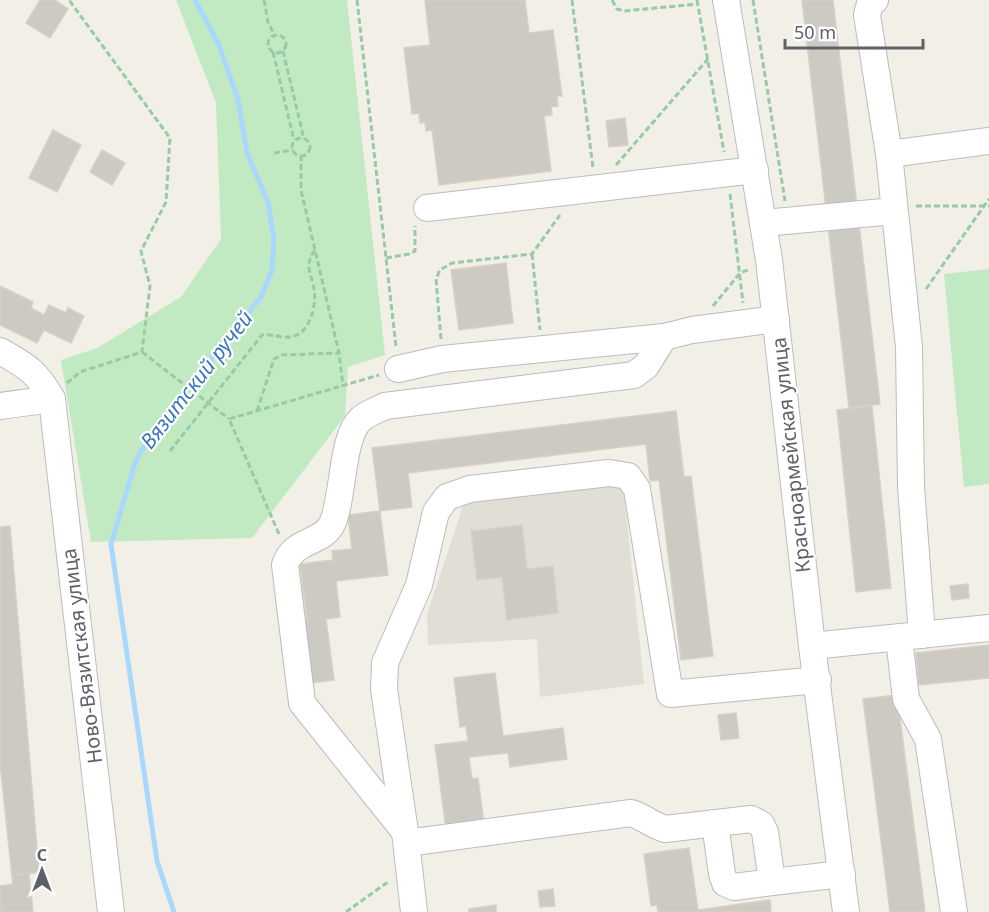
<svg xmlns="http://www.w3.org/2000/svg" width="989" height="912" viewBox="0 0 989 912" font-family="'Noto Sans',sans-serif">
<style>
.education{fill:#e1ded5}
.green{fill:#c1eac2}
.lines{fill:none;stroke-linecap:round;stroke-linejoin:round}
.stream{stroke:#a9d8ff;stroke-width:5}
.building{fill:#cccac3;stroke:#d7d1c4;stroke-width:1.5}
.minor-casing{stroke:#b9bcc1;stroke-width:28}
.path{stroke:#98caa7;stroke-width:3;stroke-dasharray:6 3;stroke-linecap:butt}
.minor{stroke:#fff;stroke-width:26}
.path-bridge{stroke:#98caa7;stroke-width:3;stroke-dasharray:6 3;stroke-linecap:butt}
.labels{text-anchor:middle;stroke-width:4.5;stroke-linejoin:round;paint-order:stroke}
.street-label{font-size:20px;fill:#5e6268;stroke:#fff}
.water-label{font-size:21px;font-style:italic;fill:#3a78bb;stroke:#fff}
</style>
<rect width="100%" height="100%" fill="#f1efe6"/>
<path class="education" d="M623 483 644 684 540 697 537 639 428 645 427 614 465 500Z"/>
<g class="green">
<path d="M176 0H347L385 355 348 367 345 416 252 538 91 542 61 360 97 348 181 297 221 239 216 103Z"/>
<path d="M989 269V484L964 487 944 274Z"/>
</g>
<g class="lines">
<path class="stream" d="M174 912 157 861 111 544 136 460 156 427 261 297 272 270 274 239 268 202 247 153 238 100 219 45 195 0"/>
</g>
<g class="building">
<path d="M40 0H55L68 9 50 38 26 23Z"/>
<path d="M425 0H525L529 33 553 30 562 96H557L558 106 551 107 552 115 544 116 551 171 439 185 432 130 426 131 425 122 420 123 419 113 412 114 404 48 430 45Z"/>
<path d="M802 0H833L880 404 849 408Z"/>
<path d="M625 118 628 145 609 147 606 121Z"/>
<path d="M53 130 81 145 57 192 29 178Z"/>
<path d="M102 150 125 163 112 185 90 172Z"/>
<path d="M506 263 513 323 459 330 451 270Z"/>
<path d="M0 286 33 302 31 308 44 315 49 305 66 313 68 308 84 316 71 343 44 330 37 343 0 325Z"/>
<path d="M872 406 891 588 856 592 837 410Z"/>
<path d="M676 411 684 477 691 476 713 656 681 660 659 480 650 481 646 444 408 473 412 507 380 511 372 448Z"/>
<path d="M380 511 388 575 336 581 340 617 326 619 334 680 302 684 295 623 307 621 300 564 333 560 332 551 352 549 348 515Z"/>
<path d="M522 525 527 569 553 566 558 613 507 620 502 577 477 580 471 531Z"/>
<path d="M10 526 39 872 12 876 0 763V527Z"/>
<path d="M968 584 969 598 952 600 950 586Z"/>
<path d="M989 645V678L919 685 916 653Z"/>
<path d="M495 673 503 736 563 728 567 759 510 767 508 753 469 757 472 779 478 778 484 824 446 829 435 745 468 741 466 726 460 727 454 678Z"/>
<path d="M897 695 925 912H890L863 699Z"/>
<path d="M736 713 739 738 721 740 718 715Z"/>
<path d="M689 848 698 910 770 900 771 912H658L657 905 651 906 644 854Z"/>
<path d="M29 873 33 912H0V886L13 884 12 876Z"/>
<path d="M553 889 555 906 540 907 538 891Z"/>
<path d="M496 905V912H469V909Z"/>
</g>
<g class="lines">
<g class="minor-casing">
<g id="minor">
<path d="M726 0 769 260 812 646 846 912"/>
<path d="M875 0 870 3 867 15 889 154 909 347 911 487 922 635"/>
<path d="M889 154 989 141"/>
<path d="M427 208 755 170"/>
<path d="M764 223 894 211"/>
<path d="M0 351C27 366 37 372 52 399L111 912"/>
<path d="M398 369 442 359 664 337 692 330 776 319"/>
<path d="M0 406 52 399"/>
<path d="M899 638 906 699 928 739 954 912"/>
<path d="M812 646 989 628"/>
<path d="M715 823 722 874 725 883 734 887 772 882"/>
<path d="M405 832 302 703 285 565C293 539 322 544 332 524 344 498 341 436 361 419 367 413 378 410 385 406L634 375 646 366 664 337"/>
<path d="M407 843 631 813C644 817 652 825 665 829L751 819 761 824 765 832 772 882 842 874"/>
<path d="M414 912 405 832 384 689 385 663 419 585 436 512 447 497 470 489 609 473 628 476 637 489 670 694 818 680"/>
</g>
</g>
<g class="path">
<path d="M264 0 268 22 275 36"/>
<path d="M357 0 396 347"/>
<path d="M572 0 593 168"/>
<path d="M612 0 617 9 624 11 698 4"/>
<path d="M697 0 724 152"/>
<path d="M753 0 785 201"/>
<circle cx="277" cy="44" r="9"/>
<path d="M283 51 304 139"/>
<path d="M273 52 294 140"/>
<circle cx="301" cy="147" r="9"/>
<path d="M274 153 293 150"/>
<path d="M301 155V190L339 353 343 386"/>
<path d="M616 165 708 59"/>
<path d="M730 194 743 303"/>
<path d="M916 206H989"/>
<path d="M532 254 540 330"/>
<path d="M386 258 409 254 415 251V226"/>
<path d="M926 289 989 199"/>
<path d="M713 306 740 273 750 269"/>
<path d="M441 339 436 279 440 270 452 263 532 254 560 215"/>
<path d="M67 383 80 372 142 352 150 286 141 251 166 202 170 138 69 0"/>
<path d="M257 411 274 359 282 355 339 353"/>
<path d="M170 451 262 335C272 334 282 338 291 337 310 334 317 305 314 289 313 281 309 274 309 266 309 259 312 254 316 248"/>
<path d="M279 534 229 419 379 375"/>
<path d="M346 912 388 882"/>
</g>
<use href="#minor" class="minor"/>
<path class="path-bridge" d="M142 352 229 419"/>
</g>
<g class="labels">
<g class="street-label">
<text transform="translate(791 455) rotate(-96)" y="7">Красноармейская улица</text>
<text transform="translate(82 656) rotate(-97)" y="7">Ново-Вязитская улица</text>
</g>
<g class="water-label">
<text transform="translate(197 380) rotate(-52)" y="7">Вязитский ручей</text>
</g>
</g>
<g transform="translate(42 870)" stroke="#ffffff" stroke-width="4.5" paint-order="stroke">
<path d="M0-4.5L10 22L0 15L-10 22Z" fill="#5e6268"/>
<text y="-9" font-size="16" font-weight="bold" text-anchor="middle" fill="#5e6268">С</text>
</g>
<path d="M785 39v9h138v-9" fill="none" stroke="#5e6268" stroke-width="3"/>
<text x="794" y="39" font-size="18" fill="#5e6268" stroke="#ffffff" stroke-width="4.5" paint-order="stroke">50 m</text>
</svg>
